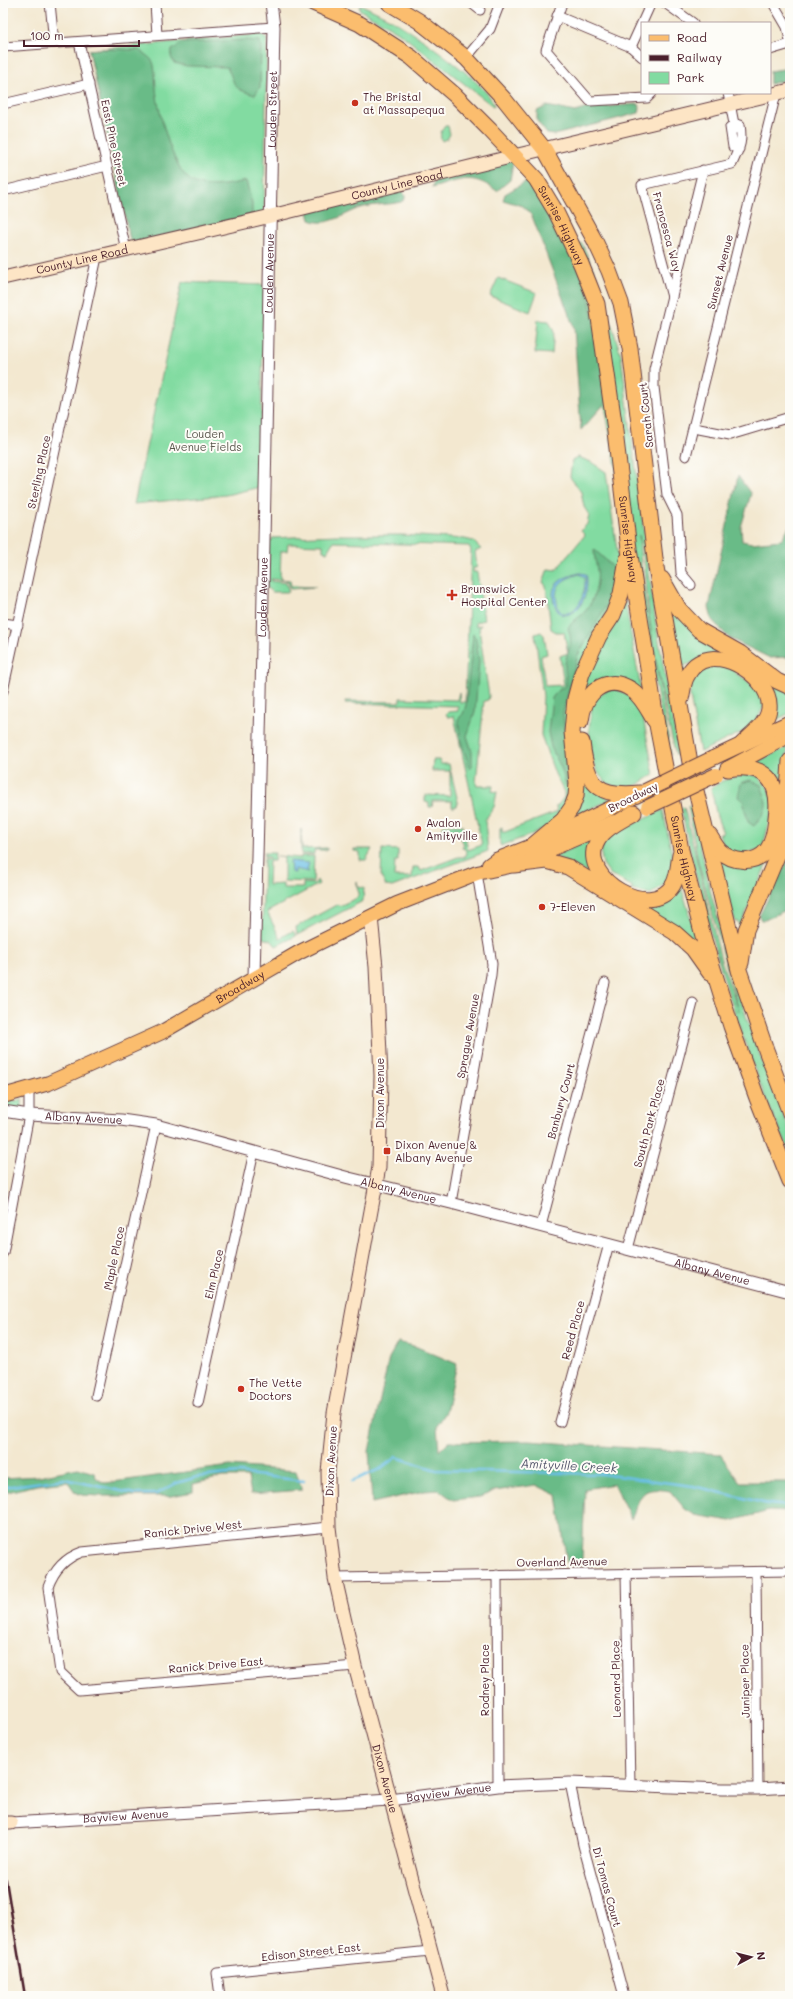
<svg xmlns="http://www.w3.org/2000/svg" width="793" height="1999" viewBox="0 0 793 1999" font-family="Mali,sans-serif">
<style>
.green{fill:#82dba1;stroke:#667d66}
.forest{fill:#69bb87;stroke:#5a6d59}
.water{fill:#6bc0e7;stroke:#5a7089;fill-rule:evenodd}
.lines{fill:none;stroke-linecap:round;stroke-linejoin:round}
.stream{stroke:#6bc0e7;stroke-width:2.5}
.minor-casing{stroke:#633d44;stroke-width:11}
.tertiary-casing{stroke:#633d44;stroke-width:13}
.secondary-casing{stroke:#633d44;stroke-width:15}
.primary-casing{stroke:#633d44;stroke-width:16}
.trunk-casing{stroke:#633d44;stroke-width:17}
.minor{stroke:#fff;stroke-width:9}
.tertiary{stroke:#fff;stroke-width:11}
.secondary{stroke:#fde5c5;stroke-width:13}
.primary{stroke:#fbbd6e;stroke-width:14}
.trunk{stroke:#fbbd6e;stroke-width:15}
.rail{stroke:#4a1f2b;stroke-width:2.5}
.primary-bridge-casing{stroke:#633d44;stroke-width:16;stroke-linecap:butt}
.primary-bridge{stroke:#fbbd6e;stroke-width:14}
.poi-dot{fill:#c8321e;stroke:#fdfcf7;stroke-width:1.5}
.labels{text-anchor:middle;stroke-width:4;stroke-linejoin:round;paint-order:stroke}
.poi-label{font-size:11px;fill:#4a1f2b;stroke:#fdfcf7;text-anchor:start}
.street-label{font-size:11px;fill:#4a1f2b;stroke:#fdfcf7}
.park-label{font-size:11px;fill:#5b574e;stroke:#fdfcf7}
.water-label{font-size:12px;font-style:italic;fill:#56576d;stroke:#fdfcf7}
</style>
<rect width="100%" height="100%" fill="#fdfcf7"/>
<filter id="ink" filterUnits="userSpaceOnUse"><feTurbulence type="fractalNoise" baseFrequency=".025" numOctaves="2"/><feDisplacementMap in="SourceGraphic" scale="8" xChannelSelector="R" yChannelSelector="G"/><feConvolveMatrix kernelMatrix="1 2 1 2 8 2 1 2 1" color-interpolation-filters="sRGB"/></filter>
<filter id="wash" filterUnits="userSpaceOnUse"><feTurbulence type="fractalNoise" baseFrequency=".012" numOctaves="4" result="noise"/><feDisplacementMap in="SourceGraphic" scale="16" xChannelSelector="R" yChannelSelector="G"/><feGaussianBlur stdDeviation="0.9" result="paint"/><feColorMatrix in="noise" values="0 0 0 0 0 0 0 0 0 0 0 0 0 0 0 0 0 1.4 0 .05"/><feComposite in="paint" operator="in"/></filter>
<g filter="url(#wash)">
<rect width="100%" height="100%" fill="#f3e8d0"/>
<g class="green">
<path d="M362 5C374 11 386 16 397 23 417 35 494 88 494 107L398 32 360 10 359 6Z"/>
<path d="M262 34 267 40 264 214 131 244 89 50Z"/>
<path d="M445 126H448L450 134 448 138 442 141C439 135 441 131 445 126Z"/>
<path d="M582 243 598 280 621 355 655 618 679 755H676C665 709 655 662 649 614 646 587 646 560 639 535L642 579 671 755H668L576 246Z"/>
<path d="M498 278 537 293 530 312 490 296Z"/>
<path d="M182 282 264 285 260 487 226 495 134 504Z"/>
<path d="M538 320 549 321 554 332 552 354 535 353Z"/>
<path d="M578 457 591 462 606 472 620 571 619 584 581 668 570 793C567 802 563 812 557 818 543 833 520 838 501 846L500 844V828L502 827V832H505L557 812 556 806 559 804 564 797V792L555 774 541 735 543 696 535 634 541 632 544 635 547 654 541 656 545 686 564 685 560 656 568 653 564 632H556L551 629 546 586 543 582 548 569 556 570 585 535 581 531 587 524 589 515 584 507 581 492 570 477 572 460Z"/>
<path d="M336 535H402L465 539 473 541 481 549 475 552 477 568H473V572H477L484 620 476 622V626L481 625 479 629 489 696 488 700 484 701 476 783 477 786H493L492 791 497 792 494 807 485 820 488 851 392 887 386 886 381 877 382 849 398 850V861H395L394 877H412L413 867H419L421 871 458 857H465L467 853 465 849 462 848 464 845 457 828 436 836 435 835 442 832 444 825H463L468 850 482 845 454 716 448 717 446 714 448 712 458 711V706L345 703V701L400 702V698L457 700 459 692 460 702H465L471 550 469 546 333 542 327 552 323 551V545L288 544 287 551H281L280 579 290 580 291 586 316 587 290 589 288 581 271 579V581L286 583 289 592H272L267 588 269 539 272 541V538Z"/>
<path d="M625 601 642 695 633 687 586 693 581 691 583 681Z"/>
<path d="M669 601 679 616 678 620 682 619 719 649 720 653 683 666 685 669 682 674Z"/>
<path d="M709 662 739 669 735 673C752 682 756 688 764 706L753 727 700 752 690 696C690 680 698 672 709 662Z"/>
<path d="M758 673 790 692V713L770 723Z"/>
<path d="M613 688 635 698 642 712 654 775C647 778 635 788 626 788 589 790 585 736 592 710L588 709 594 697Z"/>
<path d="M788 747 783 785H781L754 763Z"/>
<path d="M433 760H439L441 764H449L458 802 455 807H452V801H433L432 807H429V803L425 802V795L450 796V771H432Z"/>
<path d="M581 773 610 800 572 817Z"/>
<path d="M744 774 758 776 767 786 774 803 762 850 733 856 723 844 719 834 723 833 717 817 711 788 722 781Z"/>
<path d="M688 806 692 807 710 890 733 974 752 1035 790 1132V1152C769 1110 753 1067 738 1022 714 952 696 881 681 808L684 807 721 960 739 1011 698 861Z"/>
<path d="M663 810 674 865 672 878 651 894 631 890 633 887 610 874 603 864 601 854 603 843 614 833Z"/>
<path d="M301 829 302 849 327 848V850H314V854H301Z"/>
<path d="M595 838 600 879 554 856Z"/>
<path d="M354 849H372L366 860H360V852L354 851Z"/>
<path d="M264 853H275L274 861H269L268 885 283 884V888H303V883L315 884 317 880 319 884 267 912 280 938 293 931 296 936 276 946 271 940 262 938 264 859H270L269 857H264Z"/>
<path d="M277 856 301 858V856H314L313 882 284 881V858Z"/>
<path d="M718 857 769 858 740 927 738 922H735Z"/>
<path d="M357 881 358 887 364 888 363 901 297 935 296 927 338 904 339 906 357 898 359 893 357 888Z"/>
<path d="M680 882 700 951 645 910 648 902Z"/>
<path d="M22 1100V1112L3 1108V1102Z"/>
</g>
<g class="forest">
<path d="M244 40 260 41 261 48 260 87 255 95C231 88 237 87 227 67L187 66 174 63 171 57 172 50 182 43Z"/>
<path d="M99 49 139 50C143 53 151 58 153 62 156 69 155 87 157 96 160 117 174 175 195 183 211 189 230 184 246 181L252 203V217L131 244 89 50Z"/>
<path d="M790 68V79L770 84V71Z"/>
<path d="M639 104 640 108 639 113 554 135 547 134 537 121V111L547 106 575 112 588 108Z"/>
<path d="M514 156 510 180 497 191C470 172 461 180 432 188L436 175Z"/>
<path d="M534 177 583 270 610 398 581 430 574 328 532 216 523 206 503 200 505 194Z"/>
<path d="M399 184 405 196V199L401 202C389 205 376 204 364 207 346 212 328 228 310 220L307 207Z"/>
<path d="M738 476 751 494 741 527 742 541 752 543 781 540 790 525V657L770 658 729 638 712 620 709 607Z"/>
<path d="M594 549 614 568 616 579 609 601 578 655 563 712 568 784 566 786 562 770 551 747 548 732 552 698 558 690 566 686C567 678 564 670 565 663 568 648 574 645 568 628 574 619 581 617 587 609 594 601 599 581 597 570 596 563 594 557 594 549Z"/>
<path d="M473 634 476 638 479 661 475 712 467 736 472 751V767L470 769 461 742 458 719 463 714 466 705Z"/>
<path d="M750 780 761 785C768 804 769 810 754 826L748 822 743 801 738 797 741 783Z"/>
<path d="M790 844V908L765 920H761L759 916 787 862Z"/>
<path d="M398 1342 417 1347 457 1364 446 1412 437 1426 439 1451 448 1442 528 1441 720 1454 740 1482H790V1512L769 1511 731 1521 695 1515 685 1509 670 1491C640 1486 642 1494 631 1519L614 1484 585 1489 582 1561 567 1563 557 1495 536 1485 494 1491 480 1497 453 1500 439 1490 424 1491 372 1503 369 1451 389 1358Z"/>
<path d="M230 1466 296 1471 302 1490 251 1494 248 1477H222L193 1484V1492L171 1496H101L82 1495 75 1492 68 1482 37 1485 3 1493V1478L40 1476 78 1468 94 1473 97 1479 105 1483Z"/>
</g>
<g class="water">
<path d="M580 573 586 574C590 589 582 615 563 615 557 612 556 608 554 602 549 583 563 577 580 573ZM579 574 585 577C586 590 580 615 562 613 558 610 558 607 557 602 553 584 564 579 579 574Z"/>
<path d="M290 861 309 863 307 870 309 872 295 869V873L291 872Z"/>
</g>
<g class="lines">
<g class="stream">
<path d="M352 1481 380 1469 396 1457 436 1470 601 1474 693 1486 768 1504 790 1506"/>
<path d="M3 1487 65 1479 135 1494H156L177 1483 197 1477 239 1473 304 1481"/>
</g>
</g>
</g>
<g filter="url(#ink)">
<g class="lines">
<g class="minor-casing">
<g id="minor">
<path d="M50 3 54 43"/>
<path d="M155 3 157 35"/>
<path d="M471 3 480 10"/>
<path d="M562 3 546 50 590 101 647 98 652 93"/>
<path d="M665 3 693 23"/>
<path d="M773 3 787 27 790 40"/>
<path d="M557 16 631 47 642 57"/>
<path d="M79 42 126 250"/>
<path d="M3 47 274 27"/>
<path d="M631 47 651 3"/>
<path d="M770 50 790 44"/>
<path d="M466 58 490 29 500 3"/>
<path d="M728 93 735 129"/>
<path d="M3 104 89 84"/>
<path d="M3 191 107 166"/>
<path d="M672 297 642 185 732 164C739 148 743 143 740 125L735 124 730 127 733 147 739 149"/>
<path d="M694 428 730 435 790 417"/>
<path d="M686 456 776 94"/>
<path d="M691 585 681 573 677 515 667 495 654 387V369L703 170"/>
<path d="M3 623 18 625"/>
<path d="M3 691 97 257"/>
<path d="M451 1203 491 975 492 964 477 873"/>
<path d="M541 1226 605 983"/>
<path d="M628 1249 693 1003"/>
<path d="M3 1253 29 1115V1090"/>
<path d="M96 1396 156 1125"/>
<path d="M198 1403 254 1152"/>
<path d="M560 1422 609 1244"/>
<path d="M329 1527 82 1552C65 1558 54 1570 48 1587L60 1672 79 1690 355 1666"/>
<path d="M756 1572 758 1789"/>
<path d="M626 1573 630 1786"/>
<path d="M497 1575 498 1786"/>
<path d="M335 1578 790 1571"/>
<path d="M570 1783 583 1845 624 1996"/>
<path d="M220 1996 217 1973 430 1951"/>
</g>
</g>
<g class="tertiary-casing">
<g id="tertiary">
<path id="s1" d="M254 977 261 695 274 27 271 3"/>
<path id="s2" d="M3 1111 29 1115 121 1120 156 1125 349 1178 451 1203 790 1292"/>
<path id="s3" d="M11 1823 390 1800 498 1786 570 1783 722 1789H758L790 1787"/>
</g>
</g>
<g class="secondary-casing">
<g id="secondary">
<path id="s4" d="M3 278 271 216 514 156 790 90"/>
<path id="s5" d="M371 917 376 967 381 1076 379 1167 334 1413 328 1472 329 1527 335 1578 355 1666 443 1996"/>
<path d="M3 1823H11"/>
</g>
</g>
<g class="primary-casing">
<g id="primary">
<path d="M713 758 790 722"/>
<path d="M727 769 790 735"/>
<path d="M489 865 496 860 532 846 642 793"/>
<path id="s6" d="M3 1096 49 1083 162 1032 300 952 397 904 477 873 514 865 614 822"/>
</g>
</g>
<g class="trunk-casing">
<g id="trunk">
<path id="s7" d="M313 3 360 24 411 57 456 96 490 130 536 179 556 212 581 264 597 304 614 423 629 549 657 725 681 850 704 940 731 1026 757 1098 790 1181"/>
<path d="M389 3 419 21 466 58 504 99 545 150 595 241 609 271 621 303 630 348 656 567 692 774 739 970 766 1050 790 1113"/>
<path d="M662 579 679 609 699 630 740 653 777 681 790 687"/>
<path d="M681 699C683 692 683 682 687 676 707 635 773 675 769 709 767 724 752 734 742 744"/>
<path d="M581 721C583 694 606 672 632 690 642 697 648 710 654 720"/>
<path d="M582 742C587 786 597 797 640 793"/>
<path d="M634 813C621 821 602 829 596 844 580 879 651 921 673 885 678 877 678 865 680 855"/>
<path d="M710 836C713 841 716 847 720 851 733 863 755 865 767 850 774 841 775 828 776 818 781 781 765 763 728 769"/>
<path d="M532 846 563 820 572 807 576 796 577 783 572 732 575 699 582 673 599 636 613 615 621 594 627 560"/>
<path d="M514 865 547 861 568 867 674 932 693 949 710 973"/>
<path d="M741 963 746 930 785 837 790 761"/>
</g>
</g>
<use href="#minor" class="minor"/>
<use href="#tertiary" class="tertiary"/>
<use href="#secondary" class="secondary"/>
<use href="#primary" class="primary"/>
<use href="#trunk" class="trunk"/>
<path class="rail" d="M3 1862 25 1996"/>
<g class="primary-bridge-casing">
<g id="primary-bridge">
<path d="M645 791 713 758"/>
<path d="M648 807 716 775"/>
</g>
</g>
<use href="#primary-bridge" class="primary-bridge"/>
</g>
</g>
<g class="poi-dot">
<circle cx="355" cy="103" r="4"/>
<path d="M450 589h4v4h4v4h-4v4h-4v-4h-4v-4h4z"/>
<circle cx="418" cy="829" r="4"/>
<circle cx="542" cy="907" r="4"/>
<rect x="383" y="1147" width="8" height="8" rx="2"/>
<circle cx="241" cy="1389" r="4"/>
</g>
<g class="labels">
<g class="poi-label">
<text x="363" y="101">The Bristal<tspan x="363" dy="13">at Massapequa</tspan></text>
<text x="461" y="593">Brunswick<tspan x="461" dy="13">Hospital Center</tspan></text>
<text x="426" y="827">Avalon<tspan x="426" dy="13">Amityville</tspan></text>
<text x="550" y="911">7-Eleven</text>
<text x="395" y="1149">Dixon Avenue &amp;<tspan x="395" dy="13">Albany Avenue</tspan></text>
<text x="249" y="1387">The Vette<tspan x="249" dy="13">Doctors</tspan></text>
</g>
<g class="street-label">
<text dy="4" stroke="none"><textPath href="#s1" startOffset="868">Louden Street</textPath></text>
<text transform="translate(114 143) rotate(78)" y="4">East Pine Street</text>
<text dy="4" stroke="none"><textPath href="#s4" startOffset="405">County Line Road</textPath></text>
<text dy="4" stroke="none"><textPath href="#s7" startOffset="340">Sunrise Highway</textPath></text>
<text transform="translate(667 232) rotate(75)" y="4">Francesca Way</text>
<text dy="4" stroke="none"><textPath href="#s4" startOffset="81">County Line Road</textPath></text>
<text transform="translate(720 272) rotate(-76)" y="4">Sunset Avenue</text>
<text dy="4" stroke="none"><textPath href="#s1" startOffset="704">Louden Avenue</textPath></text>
<text transform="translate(646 415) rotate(-96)" y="4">Sarah Court</text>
<text transform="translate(39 472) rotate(-78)" y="4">Sterling Place</text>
<text dy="4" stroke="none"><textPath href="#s7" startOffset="664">Sunrise Highway</textPath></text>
<text dy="4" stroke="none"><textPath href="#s1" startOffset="380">Louden Avenue</textPath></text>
<text transform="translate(633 797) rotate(-26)" y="4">Broadway</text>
<text dy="4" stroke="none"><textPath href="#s7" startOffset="988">Sunrise Highway</textPath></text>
<text dy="4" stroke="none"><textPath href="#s6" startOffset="262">Broadway</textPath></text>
<text transform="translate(468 1036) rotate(-80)" y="4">Sprague Avenue</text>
<text transform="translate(380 1093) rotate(-90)" y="4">Dixon Avenue</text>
<text transform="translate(561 1101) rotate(-75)" y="4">Banbury Court</text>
<text dy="4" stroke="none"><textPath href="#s2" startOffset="81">Albany Avenue</textPath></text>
<text transform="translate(649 1123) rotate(-75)" y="4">South Park Place</text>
<text dy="4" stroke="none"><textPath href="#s2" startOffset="405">Albany Avenue</textPath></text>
<text transform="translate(114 1258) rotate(-78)" y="4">Maple Place</text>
<text dy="4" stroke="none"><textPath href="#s2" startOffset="729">Albany Avenue</textPath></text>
<text transform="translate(214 1274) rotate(-77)" y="4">Elm Place</text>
<text transform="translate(573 1330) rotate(-75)" y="4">Reed Place</text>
<text transform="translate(331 1461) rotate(-87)" y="4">Dixon Avenue</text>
<text transform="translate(193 1529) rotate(-6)" y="4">Ranick Drive West</text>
<text transform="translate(562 1562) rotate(-1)" y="4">Overland Avenue</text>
<text transform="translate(216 1665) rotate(-5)" y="4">Ranick Drive East</text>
<text transform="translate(616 1679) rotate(-91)" y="4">Leonard Place</text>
<text transform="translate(485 1680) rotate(-90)" y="4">Rodney Place</text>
<text transform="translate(745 1681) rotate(-91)" y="4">Juniper Place</text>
<text dy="4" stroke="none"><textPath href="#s5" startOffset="873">Dixon Avenue</textPath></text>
<text dy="4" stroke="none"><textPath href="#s3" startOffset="439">Bayview Avenue</textPath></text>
<text dy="4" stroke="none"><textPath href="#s3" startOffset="115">Bayview Avenue</textPath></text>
<text transform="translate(607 1887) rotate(75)" y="4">Di Tomas Court</text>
<text transform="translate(311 1952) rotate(-6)" y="4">Edison Street East</text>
</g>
<g class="park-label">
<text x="205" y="438">Louden<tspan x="205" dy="13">Avenue Fields</tspan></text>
</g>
<g class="water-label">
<text transform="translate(569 1466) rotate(3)" y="4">Amityville Creek</text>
</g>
</g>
<rect width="793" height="1999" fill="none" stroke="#fdfcf7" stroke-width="16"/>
<rect x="641" y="22" width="130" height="72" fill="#fdfcf7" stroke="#b5a4a5"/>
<rect x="649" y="35" width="20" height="6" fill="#fbbd6e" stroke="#b5a4a5"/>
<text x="677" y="42" font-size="12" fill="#4a1f2b">Road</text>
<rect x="649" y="55" width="20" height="6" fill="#4a1f2b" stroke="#b5a4a5"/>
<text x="677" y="62" font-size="12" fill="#4a1f2b">Railway</text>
<rect x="649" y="72" width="20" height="12" fill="#82dba1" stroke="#b5a4a5"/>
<text x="677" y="82" font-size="12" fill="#4a1f2b">Park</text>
<g transform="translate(751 1957) rotate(83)" stroke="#fdfcf7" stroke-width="3" paint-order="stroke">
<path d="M0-3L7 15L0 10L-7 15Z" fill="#4a1f2b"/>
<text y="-6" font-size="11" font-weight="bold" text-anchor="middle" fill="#4a1f2b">N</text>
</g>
<path d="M24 40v6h115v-6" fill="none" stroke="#4a1f2b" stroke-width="2"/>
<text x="30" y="40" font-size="12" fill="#4a1f2b" stroke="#fdfcf7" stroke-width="3" paint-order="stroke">100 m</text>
</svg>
